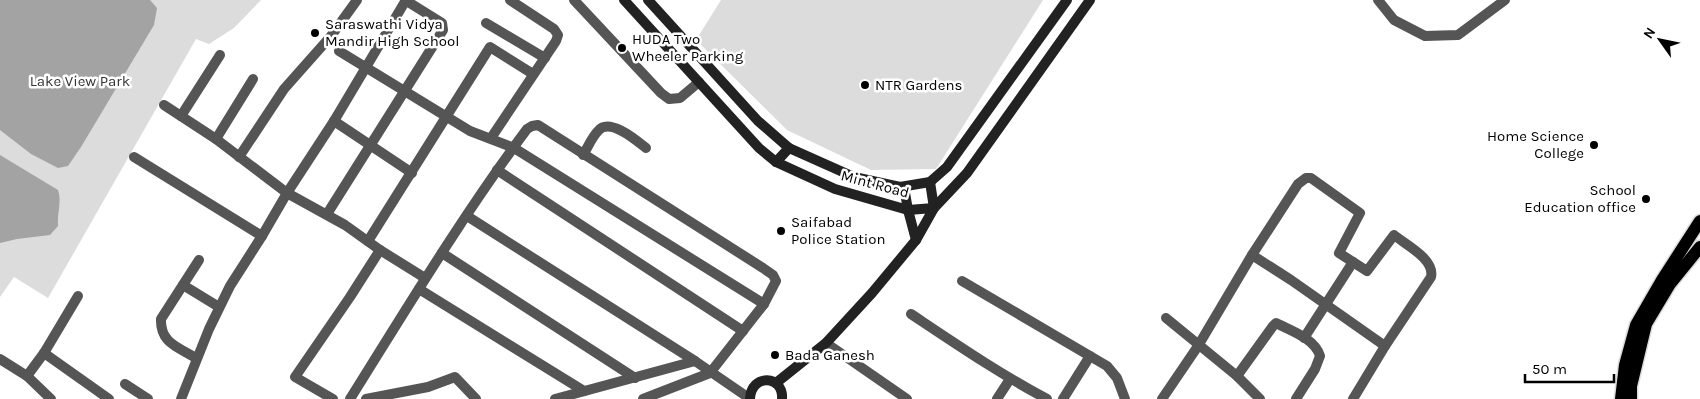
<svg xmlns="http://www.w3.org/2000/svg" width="1700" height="399" viewBox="0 0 1700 399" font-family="Karla,sans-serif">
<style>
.green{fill:#dcdcdc}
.water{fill:#a3a3a3}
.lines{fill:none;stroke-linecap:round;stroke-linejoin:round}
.primary-casing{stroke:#dbdbdb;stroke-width:15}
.street{stroke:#555;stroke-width:10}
.secondary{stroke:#222;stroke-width:10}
.primary{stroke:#000;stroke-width:12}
.poi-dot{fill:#000;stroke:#fff;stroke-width:2}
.labels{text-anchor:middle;stroke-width:5;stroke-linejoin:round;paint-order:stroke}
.poi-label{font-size:15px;fill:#000;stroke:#fff;text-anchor:start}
.park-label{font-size:15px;fill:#333;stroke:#fff}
.street-label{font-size:15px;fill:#000;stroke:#fff}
</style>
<rect width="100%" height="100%" fill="#fff"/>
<g class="green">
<path d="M0 0H261L234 28 209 44 196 39 48 298 14 277 0 297Z"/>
<path d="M721 0H1043L936 169 871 170 787 130 696 40Z"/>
</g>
<g class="water">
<path d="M0 0H150L157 8 154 25 81 147 68 166 58 168 31 154 0 130Z"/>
<path d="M0 155 58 190C62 202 57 213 58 226L50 235 17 239 0 243Z"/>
</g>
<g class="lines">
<g class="primary-casing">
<g id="primary">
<path d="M1621 399 1625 365 1636 325 1662 280 1700 221"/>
<path d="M1631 399V386L1646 324 1670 284 1700 247"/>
</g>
</g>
<g class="street">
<path d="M574 0 661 93 669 99 680 98 699 82"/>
<path d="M1378 0 1394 20 1425 36 1458 35 1505 0"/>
<path d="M486 23 545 58"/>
<path d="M339 51 470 131 514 148 764 304"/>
<path d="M164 105 216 139 287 193 345 225 380 250 425 278"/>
<path d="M181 116 220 55"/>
<path d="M334 121 412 173"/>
<path d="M491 138 556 41 558 35 554 29 510 0"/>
<path d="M216 139 253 79"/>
<path d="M583 155C588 147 592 137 598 131 609 117 636 140 646 148"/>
<path d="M134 157 262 236"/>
<path d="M239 157 284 89 331 36 357 0"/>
<path d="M497 170 743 331"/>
<path d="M327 214 443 30 442 23 405 0"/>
<path d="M467 216 695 361 749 398"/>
<path d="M368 241 490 47 533 74"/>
<path d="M442 253 635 378"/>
<path d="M1252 255 1291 280 1385 346"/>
<path d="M962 281 1107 366 1117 378 1125 399"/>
<path d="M183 285 219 307"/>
<path d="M419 289 584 391"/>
<path d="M911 314C956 344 1000 374 1047 399"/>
<path d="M1166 318 1237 376 1260 399"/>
<path d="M1304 338 1353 262"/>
<path d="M826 343 907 399"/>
<path d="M44 353 109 399"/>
<path d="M196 358C178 347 160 343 161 319L199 260"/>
<path d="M0 359 27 376 51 399"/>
<path d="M27 376 44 353 78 296"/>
<path d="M1237 376 1273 326 1276 323 1278 324C1292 331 1315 339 1320 356L1315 369 1296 399"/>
<path d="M125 384 148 399"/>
<path d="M181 399 209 329 230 286 262 236 287 193 334 121 406 0"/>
<path d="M333 399 295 377 350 297 380 250"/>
<path d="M350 399C407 308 463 215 527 129L532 126 538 125 763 268 773 275 776 281 764 304 710 373 643 399"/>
<path d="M366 399 428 387 455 377 476 399"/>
<path d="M555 399 695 361"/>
<path d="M997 399 1010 379"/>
<path d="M1063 399 1090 356"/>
<path d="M1162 399 1198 346 1252 255 1298 184 1306 178H1311L1360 213 1339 253 1367 271 1394 235C1406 245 1435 259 1431 277L1385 346 1353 399"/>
</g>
<g class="secondary">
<path d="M624 0 759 148 776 162 835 189 908 210 934 208 967 173 1090 0"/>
<path d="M648 0 758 121 789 148 854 177 900 187 930 182 947 167 1067 0"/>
<path d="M776 162 789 148"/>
<path d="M904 187 908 210 916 240"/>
<path d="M776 383 826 343 872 293 916 240 934 208 930 182"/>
<path d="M750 399C751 373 784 375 782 399"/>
</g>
<use href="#primary" class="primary"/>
</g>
<g class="poi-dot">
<circle cx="315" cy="33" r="5"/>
<circle cx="622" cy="48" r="5"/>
<circle cx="865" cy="85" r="5"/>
<circle cx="1594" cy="145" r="5"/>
<circle cx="1646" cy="199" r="5"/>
<circle cx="781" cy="231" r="5"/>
<circle cx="775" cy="355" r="5"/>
</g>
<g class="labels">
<g class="poi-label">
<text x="325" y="29">Saraswathi Vidya<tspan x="325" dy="17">Mandir High School</tspan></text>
<text x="632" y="44">HUDA Two<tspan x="632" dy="17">Wheeler Parking</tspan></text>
<text x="875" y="90">NTR Gardens</text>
<text x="1584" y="141" text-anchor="end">Home Science<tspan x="1584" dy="17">College</tspan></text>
<text x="1636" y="195" text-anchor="end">School<tspan x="1636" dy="17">Education office</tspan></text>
<text x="791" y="227">Saifabad<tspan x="791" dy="17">Police Station</tspan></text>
<text x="785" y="360">Bada Ganesh</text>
</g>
<g class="park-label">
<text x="80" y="86">Lake View Park</text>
</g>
<g class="street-label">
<text transform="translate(875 184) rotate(15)" y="5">Mint Road</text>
</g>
</g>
<g transform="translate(1660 40) rotate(303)" stroke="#ffffff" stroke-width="4" paint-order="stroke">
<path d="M0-4L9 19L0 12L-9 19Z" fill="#000000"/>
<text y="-8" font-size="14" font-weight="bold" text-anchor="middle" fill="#000000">N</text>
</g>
<path d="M1525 374v8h89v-8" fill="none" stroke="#000000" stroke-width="2.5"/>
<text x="1532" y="374" font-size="15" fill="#000000" stroke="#ffffff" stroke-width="4" paint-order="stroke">50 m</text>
</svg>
